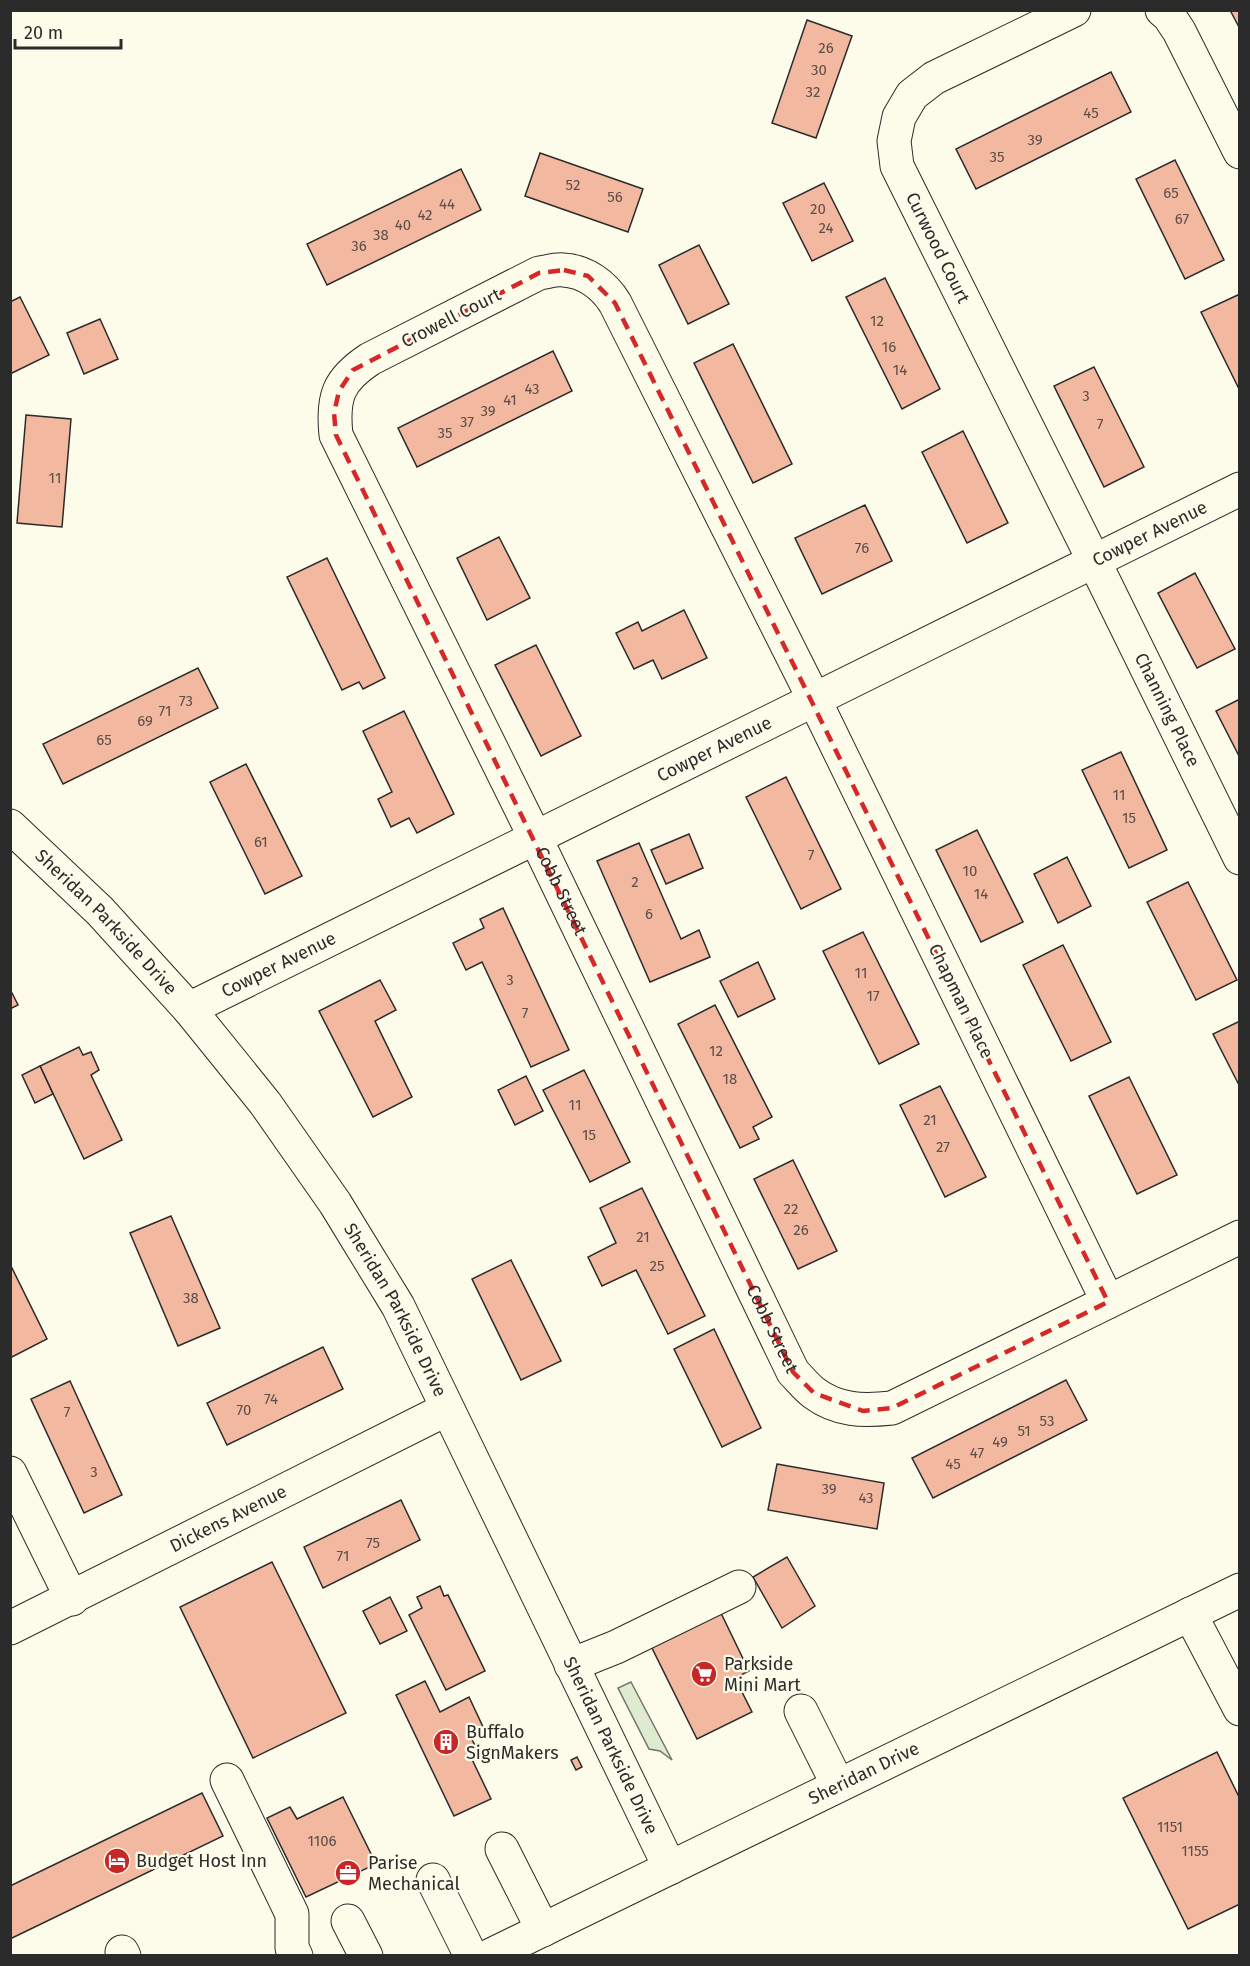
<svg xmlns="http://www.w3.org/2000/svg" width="1250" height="1966" viewBox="0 0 1250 1966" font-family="'Fira Sans',sans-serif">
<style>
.green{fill:#deebd1;stroke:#74746e;stroke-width:1.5}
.building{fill:#f2b8a0;stroke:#2b2b2b;stroke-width:1.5}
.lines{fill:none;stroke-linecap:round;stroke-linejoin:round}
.minor-casing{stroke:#2b2b2b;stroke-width:35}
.major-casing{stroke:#2b2b2b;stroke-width:35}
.minor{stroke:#fdfbea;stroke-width:33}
.major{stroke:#fdfbea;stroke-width:33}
.marked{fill:none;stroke:#d62828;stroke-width:4.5;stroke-dasharray:12 8;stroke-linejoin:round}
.labels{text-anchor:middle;stroke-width:4.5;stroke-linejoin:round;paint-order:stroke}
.number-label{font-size:15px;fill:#5d4e48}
.street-label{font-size:18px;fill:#2b2b2b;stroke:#fdfbea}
.poi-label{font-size:18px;fill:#2b2b2b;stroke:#fdfbea;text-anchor:start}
</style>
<rect width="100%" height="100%" fill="#fdfbea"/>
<path class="green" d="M631 1682 672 1760 660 1751 649 1749 618 1688Z"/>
<g class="building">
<path d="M1230 10H1240V29Z"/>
<path d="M807 20 852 36 816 138 772 123Z"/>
<path d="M1111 72 1131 112 976 189 956 149Z"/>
<path d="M540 153 643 189 628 232 525 196Z"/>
<path d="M1175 160 1224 260 1185 279 1136 179Z"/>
<path d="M461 169 481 210 327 285 307 244Z"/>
<path d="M824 183 853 241 812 261 783 203Z"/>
<path d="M699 245 729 304 688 324 659 265Z"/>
<path d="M885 278 940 389 902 409 846 297Z"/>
<path d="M1240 294V391L1201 312Z"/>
<path d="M20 297 49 355 10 374V302Z"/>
<path d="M100 319 118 359 84 374 67 333Z"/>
<path d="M733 344 792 464 753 483 694 363Z"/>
<path d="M553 351 572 391 417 467 398 428Z"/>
<path d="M1094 367 1144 467 1104 487 1054 386Z"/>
<path d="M26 415 71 419 62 527 17 523Z"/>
<path d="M963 431 1008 523 967 543 922 452Z"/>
<path d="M865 505 892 561 822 594 795 538Z"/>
<path d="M499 537 530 598 487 620 457 558Z"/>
<path d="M327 558 385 678 363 689 359 682 342 690 287 577Z"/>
<path d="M1195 573 1235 649 1197 668 1158 593Z"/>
<path d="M684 610 707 658 662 679 653 660 634 669 616 633 638 622 642 631Z"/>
<path d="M536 645 581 736 541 756 495 665Z"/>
<path d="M198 668 218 708 63 784 43 744Z"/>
<path d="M1240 699V758L1216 711Z"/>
<path d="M404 711 454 814 417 833 409 818 391 827 378 799 392 792 363 731Z"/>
<path d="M1121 752 1167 850 1129 868 1082 770Z"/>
<path d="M246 764 302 876 265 894 210 782Z"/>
<path d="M786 777 841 889 801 909 746 797Z"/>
<path d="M977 830 1023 922 981 942 936 850Z"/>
<path d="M689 834 703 868 666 884 651 850Z"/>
<path d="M639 843 681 939 699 930 710 957 650 982 597 861Z"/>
<path d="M1067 857 1091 906 1058 923 1034 874Z"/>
<path d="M1188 882 1237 980 1196 1000 1147 902Z"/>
<path d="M503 908 569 1050 531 1067 482 962 466 970 453 943 484 928 480 919Z"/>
<path d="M863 932 919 1044 879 1064 823 951Z"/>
<path d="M1063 945 1111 1042 1071 1061 1023 965Z"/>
<path d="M758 962 775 999 738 1017 720 981Z"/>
<path d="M380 980 396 1010 375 1021 412 1097 373 1117 319 1011Z"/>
<path d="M10 989 18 1005 10 1009Z"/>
<path d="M715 1005 772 1117 753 1127 759 1139 740 1148 678 1024Z"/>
<path d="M1240 1021V1087L1213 1034Z"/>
<path d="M79 1047 83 1055 91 1052 99 1070 91 1075 122 1140 84 1159 40 1066Z"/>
<path d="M40 1066 53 1094 35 1103 22 1075Z"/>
<path d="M584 1070 630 1162 590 1182 543 1090Z"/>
<path d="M526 1076 543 1111 515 1125 498 1090Z"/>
<path d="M1129 1077 1177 1175 1137 1194 1089 1096Z"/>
<path d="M940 1086 986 1177 945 1197 900 1105Z"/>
<path d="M793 1160 837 1251 798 1269 754 1179Z"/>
<path d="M642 1188 705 1316 668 1334 636 1270 602 1286 588 1257 616 1243 600 1208Z"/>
<path d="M171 1216 220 1328 178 1346 130 1233Z"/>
<path d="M511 1260 561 1361 521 1380 472 1279Z"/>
<path d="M10 1264 47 1339 10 1358Z"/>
<path d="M714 1329 761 1428 722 1447 674 1349Z"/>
<path d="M323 1347 343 1389 227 1445 207 1403Z"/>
<path d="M1066 1380 1087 1420 933 1498 912 1458Z"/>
<path d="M70 1381 122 1495 84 1513 31 1399Z"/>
<path d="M777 1464 884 1483 877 1529 768 1510Z"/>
<path d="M401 1500 420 1540 323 1588 304 1547Z"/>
<path d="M787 1557 815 1606 782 1628 753 1577Z"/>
<path d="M272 1562 346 1713 253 1758 180 1607Z"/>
<path d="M440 1586 444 1596 448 1595 485 1671 446 1690 409 1615 422 1608 417 1597Z"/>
<path d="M390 1597 407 1631 380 1644 363 1611Z"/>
<path d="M719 1609 749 1671 735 1678 752 1712 697 1739 650 1644Z"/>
<path d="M425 1681 440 1712 469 1697 484 1729 470 1736 477 1749 469 1753 491 1799 454 1816 396 1695Z"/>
<path d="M1217 1752 1240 1799V1904L1188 1929 1123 1798Z"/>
<path d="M577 1757 582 1767 576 1770 571 1760Z"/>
<path d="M202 1793 223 1836 10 1939V1886Z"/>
<path d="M343 1797 376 1864 306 1897 267 1818 290 1807 297 1819Z"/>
</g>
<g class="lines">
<g class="minor-casing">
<g id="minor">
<path id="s1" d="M1074 10 934 78 912 95 899 117 894 141 897 166 1094 561 1240 858"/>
<path d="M1162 10 1169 16 1179 31 1240 152"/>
<path id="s2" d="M10 826 100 911 189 1009 265 1103 335 1203 398 1306 670 1868"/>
<path id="s3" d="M189 1009 1240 489"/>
<path id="s4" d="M1108 1302 814 699 615 303C604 285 585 271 563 270 556 269 547 272 539 273L370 359C338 380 332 397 336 435L535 837 793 1372C800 1379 806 1387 814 1393 838 1411 863 1411 892 1408L1240 1237"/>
<path d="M10 1473 72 1599"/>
<path d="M1190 1614 1240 1709"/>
<path id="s5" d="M10 1628 447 1409"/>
<path d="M571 1665 616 1647 739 1587"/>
<path d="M801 1711 838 1785"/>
<path d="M227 1780 292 1914V1948L296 1956"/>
<path d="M502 1849 543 1930"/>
<path d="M433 1880 471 1956"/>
<path d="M348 1921 366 1956"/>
<path d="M122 1952 124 1956"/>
</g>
</g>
<g class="major-casing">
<g id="major">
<path id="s6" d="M489 1956 1240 1590"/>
</g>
</g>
<use href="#minor" class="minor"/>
<use href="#major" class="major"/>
</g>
<path class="marked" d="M564 270 588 276 615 303 1108 1302 892 1408 863 1411 814 1393 793 1372 336 435 334 413 339 391 353 370 539 273Z"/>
<defs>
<g id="supermarket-disc" transform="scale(1.35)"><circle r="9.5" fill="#c62828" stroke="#fdfbea"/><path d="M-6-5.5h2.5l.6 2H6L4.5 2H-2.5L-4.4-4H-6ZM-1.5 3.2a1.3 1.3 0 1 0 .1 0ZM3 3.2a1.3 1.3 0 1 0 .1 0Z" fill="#fff"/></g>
<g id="building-disc" transform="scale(1.35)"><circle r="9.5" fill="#c62828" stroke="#fdfbea"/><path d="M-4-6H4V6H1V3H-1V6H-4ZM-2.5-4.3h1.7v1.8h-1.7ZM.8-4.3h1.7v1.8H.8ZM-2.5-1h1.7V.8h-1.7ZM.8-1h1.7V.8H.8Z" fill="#fff"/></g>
<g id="hotel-disc" transform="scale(1.35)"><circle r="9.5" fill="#c62828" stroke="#fdfbea"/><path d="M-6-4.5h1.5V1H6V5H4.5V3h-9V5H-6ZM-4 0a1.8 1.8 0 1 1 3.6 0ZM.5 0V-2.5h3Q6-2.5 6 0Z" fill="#fff"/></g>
<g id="office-disc" transform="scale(1.35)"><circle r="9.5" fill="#c62828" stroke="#fdfbea"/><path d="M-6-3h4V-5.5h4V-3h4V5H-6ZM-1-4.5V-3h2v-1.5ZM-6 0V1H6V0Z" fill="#fff"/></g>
</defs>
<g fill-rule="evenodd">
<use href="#supermarket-disc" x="704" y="1674"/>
<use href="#building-disc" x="446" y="1742"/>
<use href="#hotel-disc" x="117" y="1861"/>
<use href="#office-disc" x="348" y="1873"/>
</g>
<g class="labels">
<g class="number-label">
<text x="826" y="53">26</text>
<text x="819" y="75">30</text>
<text x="813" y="97">32</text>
<text x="1091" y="118">45</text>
<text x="1035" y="145">39</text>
<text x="997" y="162">35</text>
<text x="573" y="190">52</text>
<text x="1171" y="198">65</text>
<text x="615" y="202">56</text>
<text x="447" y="209">44</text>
<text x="818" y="214">20</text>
<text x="425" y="220">42</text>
<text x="1182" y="224">67</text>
<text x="403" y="230">40</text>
<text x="826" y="233">24</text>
<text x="381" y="240">38</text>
<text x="359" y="251">36</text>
<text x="877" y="326">12</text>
<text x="889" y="352">16</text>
<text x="900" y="375">14</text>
<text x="532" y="394">43</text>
<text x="1086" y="401">3</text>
<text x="510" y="405">41</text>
<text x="488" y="416">39</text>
<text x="467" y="427">37</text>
<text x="1100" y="429">7</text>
<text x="445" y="438">35</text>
<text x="55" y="483">11</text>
<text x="862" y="553">76</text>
<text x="186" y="706">73</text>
<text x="165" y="716">71</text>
<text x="145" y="726">69</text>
<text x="104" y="745">65</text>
<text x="1119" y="800">11</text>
<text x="1129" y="823">15</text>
<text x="261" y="847">61</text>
<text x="811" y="860">7</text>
<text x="970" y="876">10</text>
<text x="635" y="887">2</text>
<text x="981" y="899">14</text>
<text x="649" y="919">6</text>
<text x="861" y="978">11</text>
<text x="510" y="985">3</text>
<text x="873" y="1001">17</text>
<text x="525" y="1018">7</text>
<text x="716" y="1056">12</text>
<text x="730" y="1084">18</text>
<text x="575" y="1110">11</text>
<text x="930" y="1125">21</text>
<text x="589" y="1140">15</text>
<text x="943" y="1152">27</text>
<text x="791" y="1214">22</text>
<text x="801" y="1235">26</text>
<text x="643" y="1242">21</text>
<text x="657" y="1271">25</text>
<text x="191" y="1303">38</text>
<text x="271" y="1404">74</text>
<text x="244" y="1415">70</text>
<text x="67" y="1417">7</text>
<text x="1047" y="1426">53</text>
<text x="1024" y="1436">51</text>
<text x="1000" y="1447">49</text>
<text x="977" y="1458">47</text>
<text x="953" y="1469">45</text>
<text x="94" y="1477">3</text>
<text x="829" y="1494">39</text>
<text x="866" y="1503">43</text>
<text x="373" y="1548">75</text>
<text x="343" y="1561">71</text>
<text x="1170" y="1832">1151</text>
<text x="322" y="1846">1106</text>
<text x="1195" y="1856">1155</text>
</g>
<g class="street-label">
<text dy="6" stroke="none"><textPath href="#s1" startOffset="350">Curwood Court</textPath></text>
<text transform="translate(451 318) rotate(-27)" y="6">Crowell Court</text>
<text dy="6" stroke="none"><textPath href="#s3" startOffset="1072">Cowper Avenue</textPath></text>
<text dy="6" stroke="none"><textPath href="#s1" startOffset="866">Channing Place</textPath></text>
<text dy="6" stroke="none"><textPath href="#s3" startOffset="586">Cowper Avenue</textPath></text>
<text dy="6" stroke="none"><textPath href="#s4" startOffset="1990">Cobb Street</textPath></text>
<text dy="6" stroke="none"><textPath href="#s2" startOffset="136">Sheridan Parkside Drive</textPath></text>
<text dy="6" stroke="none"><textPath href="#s3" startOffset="100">Cowper Avenue</textPath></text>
<text transform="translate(961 1001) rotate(64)" y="6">Chapman Place</text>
<text dy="6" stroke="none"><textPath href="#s2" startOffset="622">Sheridan Parkside Drive</textPath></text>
<text dy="6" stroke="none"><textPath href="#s4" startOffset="2476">Cobb Street</textPath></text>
<text dy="6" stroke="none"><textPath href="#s5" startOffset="244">Dickens Avenue</textPath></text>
<text dy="6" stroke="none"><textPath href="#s2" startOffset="1108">Sheridan Parkside Drive</textPath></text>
<text dy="6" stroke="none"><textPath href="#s6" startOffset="417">Sheridan Drive</textPath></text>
</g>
<g class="poi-label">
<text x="724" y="1670">Parkside<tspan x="724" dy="21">Mini Mart</tspan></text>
<text x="466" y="1738">Buffalo<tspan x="466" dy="21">SignMakers</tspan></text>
<text x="136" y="1867">Budget Host Inn</text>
<text x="368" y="1869">Parise<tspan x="368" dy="21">Mechanical</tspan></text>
</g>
</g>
<rect width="1250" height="1966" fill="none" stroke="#2b2b2b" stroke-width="24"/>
<path d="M15 39v9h106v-9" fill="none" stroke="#2b2b2b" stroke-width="3"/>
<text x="24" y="39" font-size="18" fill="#2b2b2b" stroke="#fdfbea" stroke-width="4.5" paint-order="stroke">20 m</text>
</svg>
